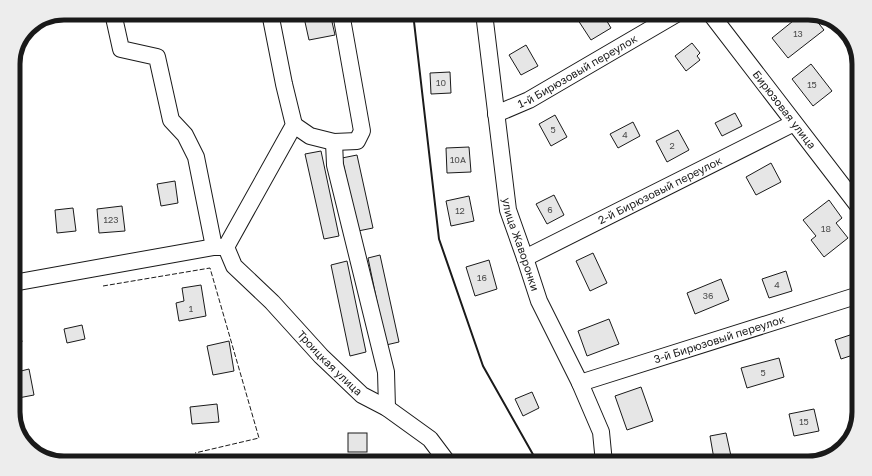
<svg xmlns="http://www.w3.org/2000/svg" width="872" height="476" viewBox="0 0 872 476" font-family="'Golos Text',sans-serif">
<style>
.building{fill:#e6e6e6;stroke:#1a1a1a}
.lines{fill:none;stroke-linecap:round;stroke-linejoin:round}
.minor-casing{stroke:#1a1a1a;stroke-width:18}
.minor{stroke:#fff;stroke-width:16}
.fence{stroke:#1a1a1a;stroke-width:1;stroke-dasharray:5 2;stroke-linecap:butt}
.wall{stroke:#1a1a1a;stroke-width:2}
.labels{text-anchor:middle;stroke-width:3;stroke-linejoin:round;paint-order:stroke}
.number-label{font-size:9px;fill:#4d4d4d}
.street-label{font-size:11px;fill:#1a1a1a;stroke:#fff}
.rim{fill:none;stroke:#1a1a1a;stroke-width:5}
</style>
<rect width="100%" height="100%" fill="#fff"/>
<g class="building">
<path d="M303 13H330L335 35 309 40Z"/>
<path d="M582 13H602L611 28 591 40 576 17Z"/>
<path d="M803 13 811 14 824 30 788 58 772 38Z"/>
<path d="M692 43 700 53 697 56 700 60 686 71 675 56Z"/>
<path d="M526 45 538 66 521 75 509 55Z"/>
<path d="M811 64 832 91 813 106 792 79Z"/>
<path d="M450 72 451 93 431 94 430 73Z"/>
<path d="M735 113 742 126 722 136 715 123Z"/>
<path d="M555 115 567 137 551 146 539 124Z"/>
<path d="M633 122 640 136 618 148 610 134Z"/>
<path d="M678 130 689 150 667 162 656 141Z"/>
<path d="M469 147 471 172 447 173 446 148Z"/>
<path d="M321 151 339 236 324 239 305 154Z"/>
<path d="M357 155 373 228 358 231 342 158Z"/>
<path d="M771 163 781 182 756 195 746 177Z"/>
<path d="M175 181 178 203 161 206 157 184Z"/>
<path d="M554 195 564 215 547 224 536 204Z"/>
<path d="M469 196 474 221 451 226 446 201Z"/>
<path d="M829 200 842 218 836 223 848 238 824 257 811 240 816 236 803 220Z"/>
<path d="M122 206 125 231 99 233 97 209Z"/>
<path d="M73 208 76 231 57 233 55 210Z"/>
<path d="M593 253 607 283 590 291 576 261Z"/>
<path d="M380 255 399 342 386 345 368 258Z"/>
<path d="M489 260 497 289 475 296 466 267Z"/>
<path d="M347 261 366 352 350 356 331 265Z"/>
<path d="M786 271 792 291 769 298 762 279Z"/>
<path d="M721 279 729 300 695 314 687 293Z"/>
<path d="M201 285 206 316 179 321 176 303 184 301 182 288Z"/>
<path d="M17 318 22 342 13 344V319Z"/>
<path d="M609 319 619 344 587 356 578 331Z"/>
<path d="M82 325 85 339 67 343 64 329Z"/>
<path d="M859 332V353L841 359 835 340Z"/>
<path d="M229 341 234 371 213 375 207 346Z"/>
<path d="M779 358 784 377 747 388 741 368Z"/>
<path d="M29 369 34 395 13 399V373Z"/>
<path d="M641 387 653 421 627 430 615 396Z"/>
<path d="M532 392 539 408 523 416 515 399Z"/>
<path d="M217 404 219 422 192 424 190 407Z"/>
<path d="M814 409 819 431 794 436 789 414Z"/>
<rect x="348" y="433" width="19" height="19"/>
<path d="M726 433 731 456 714 459 710 436Z"/>
</g>
<g class="lines">
<g class="minor-casing">
<g id="minor">
<path d="M113 13 121 49 157 57 171 120 185 135 196 157 214 247"/>
<path id="s1" d="M484 13 508 210 525 258 539 301 580 383 601 432 604 463"/>
<path id="s2" d="M710 13 859 207"/>
<path id="s3" d="M496 114 529 100 678 13"/>
<path d="M294 125 310 136 334 142 357 141 362 131 341 13"/>
<path d="M334 142 335 165 386 372 387 408"/>
<path id="s4" d="M226 247 234 266 272 302 321 356 362 395 387 408 430 439 448 463"/>
<path d="M226 247 294 125 284 84 270 13"/>
<path id="s5" d="M525 258 794 123"/>
<path d="M13 283 214 247H224"/>
<path id="s6" d="M580 383 859 295"/>
</g>
</g>
<use href="#minor" class="minor"/>
<path class="fence" d="M103 286 210 268 259 438 195 453"/>
<path class="wall" d="M413 13 439 239 483 366 535 458 534 463"/>
</g>
<g class="labels">
<g class="number-label">
<text x="798" y="37">13</text>
<text x="441" y="86">10</text>
<text x="812" y="88">15</text>
<text x="553" y="133">5</text>
<text x="625" y="138">4</text>
<text x="672" y="149">2</text>
<text x="458" y="163">10А</text>
<text x="550" y="213">6</text>
<text x="460" y="214">12</text>
<text x="111" y="223">123</text>
<text x="826" y="232">18</text>
<text x="482" y="281">16</text>
<text x="777" y="288">4</text>
<text x="708" y="299">36</text>
<text x="191" y="312">1</text>
<text x="763" y="376">5</text>
<text x="804" y="425">15</text>
</g>
<g class="street-label">
<text dy="4" stroke="none"><textPath href="#s3" startOffset="92">1-й Бирюзовый переулок</textPath></text>
<text dy="4" stroke="none"><textPath href="#s2" startOffset="122">Бирюзовая улица</textPath></text>
<text dy="4" stroke="none"><textPath href="#s5" startOffset="151">2-й Бирюзовый переулок</textPath></text>
<text dy="4" stroke="none"><textPath href="#s1" startOffset="235">улица Жаворонки</textPath></text>
<text dy="4" stroke="none"><textPath href="#s6" startOffset="146">3-й Бирюзовый переулок</textPath></text>
<text dy="4" stroke="none"><textPath href="#s4" startOffset="157">Троицкая улица</textPath></text>
</g>
</g>
<path d="M0 0H872V476H0ZM64 20H808A44 44 0 0 1 852 64V412A44 44 0 0 1 808 456H64A44 44 0 0 1 20 412V64A44 44 0 0 1 64 20Z" fill="#ededed" fill-rule="evenodd"/>
<path class="rim" d="M64 20H808A44 44 0 0 1 852 64V412A44 44 0 0 1 808 456H64A44 44 0 0 1 20 412V64A44 44 0 0 1 64 20Z"/>
</svg>
